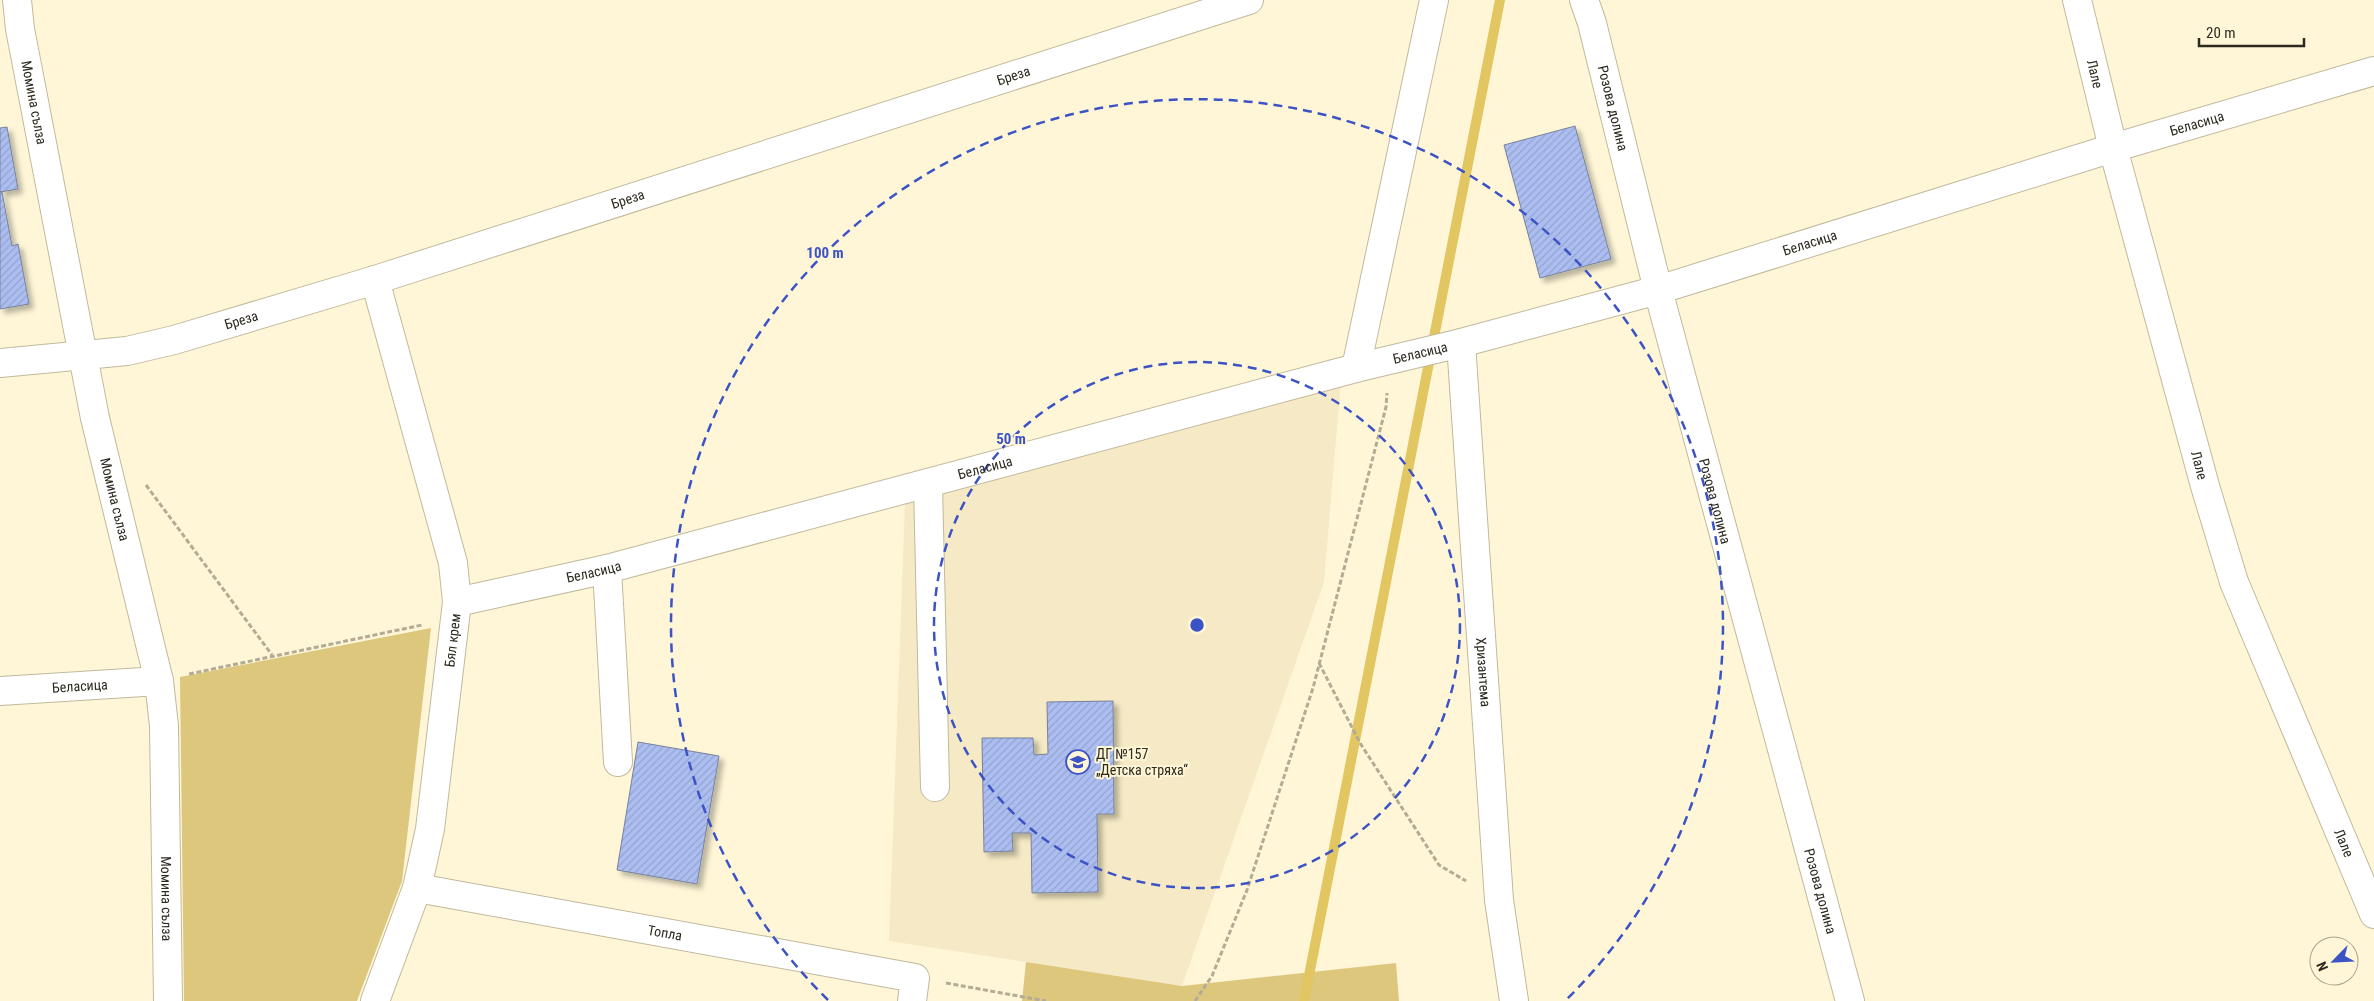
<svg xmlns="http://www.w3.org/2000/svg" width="2374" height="1001" viewBox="0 0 2374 1001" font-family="'Roboto Condensed',sans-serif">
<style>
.built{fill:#f5eac5}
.green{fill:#dcc77d}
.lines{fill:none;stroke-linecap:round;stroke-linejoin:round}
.stream{stroke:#e2c661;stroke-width:10}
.building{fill:url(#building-hatch);stroke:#78819b;filter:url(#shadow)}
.minor-casing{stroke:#c1b99c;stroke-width:30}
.path{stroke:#b3ac95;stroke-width:3;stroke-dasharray:5 2.5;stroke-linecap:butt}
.minor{stroke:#fff;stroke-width:28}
.ring{fill:none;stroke:#3c53c5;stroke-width:2.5;stroke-dasharray:9 6}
.labels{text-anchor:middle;stroke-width:4;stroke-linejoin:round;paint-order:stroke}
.street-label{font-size:14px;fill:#2c291e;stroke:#fff6d8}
.poi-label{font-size:14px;fill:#2c291e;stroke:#fff6d8;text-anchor:start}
.centre{fill:#3c53c5;stroke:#fff6d8;stroke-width:2.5}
.ring-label{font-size:15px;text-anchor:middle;font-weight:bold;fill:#3c53c5;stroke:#fff6d8;stroke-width:4;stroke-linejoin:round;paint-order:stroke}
</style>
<defs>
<pattern id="building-hatch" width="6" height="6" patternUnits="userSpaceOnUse" patternTransform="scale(1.25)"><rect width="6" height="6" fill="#acbef1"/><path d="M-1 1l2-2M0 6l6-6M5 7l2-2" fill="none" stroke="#94a3ce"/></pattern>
<filter id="shadow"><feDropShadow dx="4.5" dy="4.5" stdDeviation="2.5" flood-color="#0004"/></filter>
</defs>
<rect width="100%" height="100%" fill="#fff6d8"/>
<path class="built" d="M1341 381 1324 582 1182 986 889 941 905 503Z"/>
<g class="green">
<path d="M431 628 402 881 357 1001H184L180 677Z"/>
<path d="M1026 962 1182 986 1396 963 1399 1001H1022Z"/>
</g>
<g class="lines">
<path class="stream" d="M1304 1001 1500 0"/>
</g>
<g class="building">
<path d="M1575 126 1611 259 1540 278 1504 145Z"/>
<path d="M7 127 18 189 0 192V128Z"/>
<path d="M0 192H2L12 246 18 244 29 304 0 309Z"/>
<path d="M1113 701 1114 814H1097L1098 892 1032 893 1031 833H1012L1013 851 984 852 982 738H1033L1034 755 1048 754 1047 702Z"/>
<path d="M638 742 719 756 697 884 617 870Z"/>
</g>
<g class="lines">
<g class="minor-casing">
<g id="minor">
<path id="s1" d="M17 0 20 29 95 418 159 681 164 726 168 1001"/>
<path id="s2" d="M1584 0 1592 23 1658 290 1850 1001"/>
<path id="s3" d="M2077 0 2113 148 2205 486 2234 582 2374 914"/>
<path id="s4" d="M1461 343 1499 900 1514 1001"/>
<path id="s5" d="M0 363 127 351 174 340 375 280 1249 0"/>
<path d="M1356 368 1434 0"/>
<path d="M928 484 935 787"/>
<path d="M607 569 618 762"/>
<path id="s6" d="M457 602 607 569 1356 368 1461 343 1658 290 2113 148 2374 71"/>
<path id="s7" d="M0 691 159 681"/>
<path id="s8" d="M417 888 915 978 912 1001"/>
<path id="s9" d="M375 1001 417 888 430 829 457 602 453 563 375 280"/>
</g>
</g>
<g class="path">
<path d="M146 485 272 655"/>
<path d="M1319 663 1360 743 1439 865 1466 881"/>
<path d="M189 674 422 625"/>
<path d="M946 983 1046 1001"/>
<path d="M1195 1001 1212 976 1247 890 1313 688 1386 407 1387 393"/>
</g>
<use href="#minor" class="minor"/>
</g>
<g class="ring">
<circle cx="1197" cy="625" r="263"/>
<path d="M828 1000A526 526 0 1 1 1566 1000"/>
</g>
<defs>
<g id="school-ring" transform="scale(1.25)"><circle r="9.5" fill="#fff6d8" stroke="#3c53c5" stroke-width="1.5"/><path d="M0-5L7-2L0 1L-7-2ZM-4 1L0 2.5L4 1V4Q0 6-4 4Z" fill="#3c53c5"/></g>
</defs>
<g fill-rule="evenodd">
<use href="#school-ring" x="1078" y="762"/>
</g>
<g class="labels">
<g class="street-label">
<text dy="5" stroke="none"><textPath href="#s3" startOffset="76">Лале</textPath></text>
<text dy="5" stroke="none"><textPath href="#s5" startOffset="1056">Бреза</textPath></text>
<text dy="5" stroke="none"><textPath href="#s1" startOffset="104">Момина сълза</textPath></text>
<text dy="5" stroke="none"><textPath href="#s2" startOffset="112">Розова долина</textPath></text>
<text dy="5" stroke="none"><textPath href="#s6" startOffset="1805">Беласица</textPath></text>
<text dy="5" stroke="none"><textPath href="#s5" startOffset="651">Бреза</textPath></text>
<text dy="5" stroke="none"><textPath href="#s6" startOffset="1400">Беласица</textPath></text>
<text dy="5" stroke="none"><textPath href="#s5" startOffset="246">Бреза</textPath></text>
<text dy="5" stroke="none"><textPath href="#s6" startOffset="995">Беласица</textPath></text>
<text dy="5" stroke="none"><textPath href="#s3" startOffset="481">Лале</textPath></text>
<text dy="5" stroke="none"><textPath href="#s6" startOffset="545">Беласица</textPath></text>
<text dy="5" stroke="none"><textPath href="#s1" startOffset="509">Момина сълза</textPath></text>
<text dy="5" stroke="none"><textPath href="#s2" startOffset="518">Розова долина</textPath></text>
<text dy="5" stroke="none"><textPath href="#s6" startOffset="140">Беласица</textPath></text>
<text dy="5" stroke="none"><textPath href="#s9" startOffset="371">Бял крем</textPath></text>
<text dy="5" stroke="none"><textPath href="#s4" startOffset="330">Хризантема</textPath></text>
<text dy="5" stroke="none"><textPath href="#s7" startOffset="80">Беласица</textPath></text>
<text dy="5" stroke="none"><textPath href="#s3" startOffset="886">Лале</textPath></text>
<text dy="5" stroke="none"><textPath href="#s2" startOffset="922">Розова долина</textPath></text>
<text dy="5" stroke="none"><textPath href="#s1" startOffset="914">Момина сълза</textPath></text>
<text dy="5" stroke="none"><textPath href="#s8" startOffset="252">Топла</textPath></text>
</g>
<g class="poi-label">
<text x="1096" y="759">ДГ №157<tspan x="1096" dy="16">„Детска стряха“</tspan></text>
</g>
</g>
<circle cx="1197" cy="625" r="8" class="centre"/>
<g class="ring-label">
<text x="825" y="258">100 m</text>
<text x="1011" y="444">50 m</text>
</g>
<g transform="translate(2334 961) rotate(246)"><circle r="24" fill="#fff6d8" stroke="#aba48e"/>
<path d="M0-4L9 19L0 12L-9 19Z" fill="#3c53c5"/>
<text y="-8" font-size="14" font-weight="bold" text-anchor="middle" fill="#2c291e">N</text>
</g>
<path d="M2199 38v8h105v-8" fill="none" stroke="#2c291e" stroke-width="2.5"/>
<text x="2206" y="38" font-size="15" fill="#2c291e" stroke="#fff6d8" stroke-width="4" paint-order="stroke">20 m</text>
</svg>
